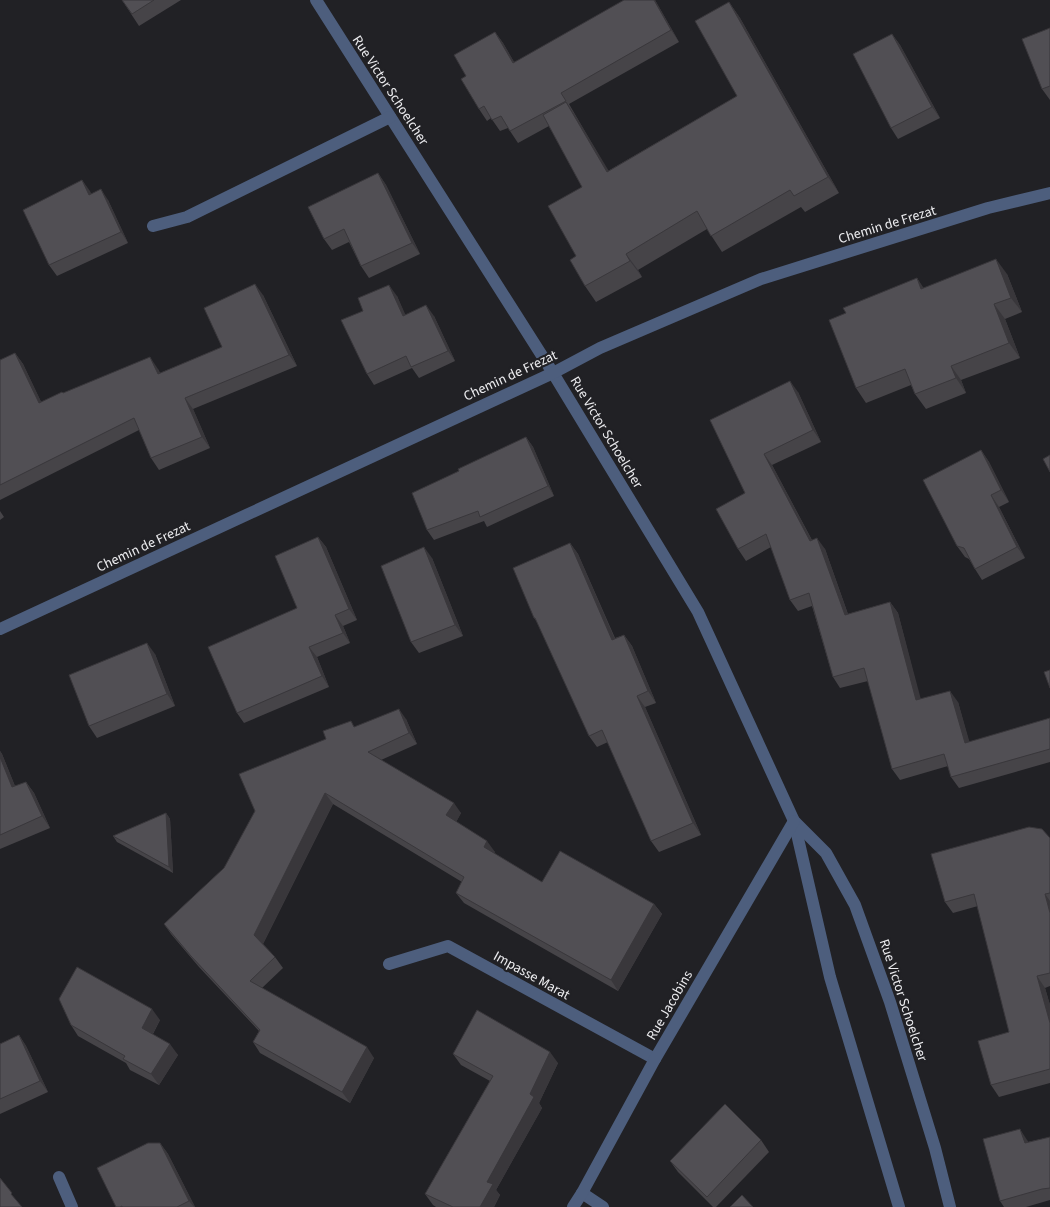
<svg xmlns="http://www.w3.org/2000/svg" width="1050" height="1207" viewBox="0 0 1050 1207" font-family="'Source Sans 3',sans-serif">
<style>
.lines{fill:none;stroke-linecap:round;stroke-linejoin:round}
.minor{stroke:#4d5e7d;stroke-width:12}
.wall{fill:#464448}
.shaded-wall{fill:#39373b}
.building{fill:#514f54;stroke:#39373b}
.labels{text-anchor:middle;stroke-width:4.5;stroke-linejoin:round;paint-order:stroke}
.street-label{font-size:14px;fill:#ececef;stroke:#212125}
</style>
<rect width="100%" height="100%" fill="#212125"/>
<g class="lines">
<g class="minor">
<path d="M316 0 553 373 698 612 794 821 830 977 899 1207"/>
<path d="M153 226 187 217 390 117"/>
<path d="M0 629 553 373 600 348 761 279 988 208 1050 193"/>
<path d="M794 821 826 853 855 905 890 1002 935 1148 950 1207"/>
<path d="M389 964 448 946 655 1059"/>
<path d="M59 1177 72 1207"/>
<path d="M582 1193 603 1207"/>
<path d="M573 1207 582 1193 655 1059 794 821"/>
</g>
</g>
<g class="wall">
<path d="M122 0H181L139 26Z"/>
<path d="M655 0 679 42 569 104 608 171 737 96 729 2 740 18 839 193 805 212 801 207 722 252 707 229 638 270 642 277 596 302 585 286 576 256 582 187 549 126 518 143 508 128 500 131 491 118 487 121 479 109 466 76 495 32 503 43 514 62Z"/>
<path d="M1050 28V100L1042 89Z"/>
<path d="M892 34 900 45 940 118 898 139 891 128Z"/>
<path d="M378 173 386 185 420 254 369 278 361 266 349 242 332 250 324 239Z"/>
<path d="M82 180 91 194 108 200 128 243 57 276 49 265Z"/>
<path d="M1007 274 1022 312 1005 319 1020 358 961 380 966 393 926 409 915 394 911 385 866 403 856 388 846 313 917 278 923 288Z"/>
<path d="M263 295 297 366 193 409 210 448 159 470 151 458 139 430 0 500V360L15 353 23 364 41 402 63 393 158 369 160 373 222 347Z"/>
<path d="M397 296 405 315 434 316 455 361 419 378 412 368 374 385 367 374Z"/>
<path d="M798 392 821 442 772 465 812 540 825 549 848 614 890 602 898 613 920 699 958 702 969 742 1050 718V762L959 788 951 777 948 766 900 780 892 769 868 681 840 688 833 677 812 606 798 611 790 600 771 547 746 561 738 549 745 493 710 420Z"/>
<path d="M526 437 533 447 554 496 487 527 484 521 434 540 427 530 459 471Z"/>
<path d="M981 450 989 462 1009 502 999 507 1025 558 982 580 975 569 969 559 965 557 957 546Z"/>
<path d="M0 511 4 517 0 520Z"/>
<path d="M318 537 326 547 357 620 343 626 350 643 317 657 329 687 244 723 237 713 297 608Z"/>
<path d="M570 543 578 554 615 638 624 635 632 646 656 703 645 707 701 835 659 852 651 841 608 742 597 747 589 736 538 623 534 618Z"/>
<path d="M432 558 463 636 419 653 411 642Z"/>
<path d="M155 654 175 706 97 738 89 726Z"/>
<path d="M406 719 417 744 381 760 461 813 456 822 495 852 494 853 542 882 654 904 662 914 618 991 464 903 456 893 462 882 333 804 263 944 275 957 283 968 262 988 374 1058 350 1103 260 1053 253 1042 259 1031 199 967 171 934 164 924 224 868 355 727Z"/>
<path d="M0 751 2 754 15 786 26 782 34 793 50 828 0 849Z"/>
<path d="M166 813 170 819 173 873 117 842 113 836Z"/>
<path d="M1050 838V986L1045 988 1050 1005V1083L999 1097 991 1085 1009 1032 978 906 953 913 945 902Z"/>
<path d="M160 1020 153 1034 178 1055 159 1085 130 1070 126 1063 78 1036 71 1025Z"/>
<path d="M19 1035 26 1046 48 1092 0 1114V1044Z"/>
<path d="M453 1054 558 1063 539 1103 542 1108 496 1190 500 1195 494 1207H436L433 1205 425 1194 490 1081 461 1065Z"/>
<path d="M1050 1137V1200L1026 1207H1004L1000 1201 1027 1140 1028 1142Z"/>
<path d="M761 1140 769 1152 716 1207H713L678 1172 670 1161Z"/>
<path d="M160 1143 168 1154 195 1207H116Z"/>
</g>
<g class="shaded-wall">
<path d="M654 0H655L679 42 671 30Z"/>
<path d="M729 2 740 18 839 193 828 177Z"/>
<path d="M495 32 503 43 521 74 513 63Z"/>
<path d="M892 34 900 45 940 118 932 107Z"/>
<path d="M566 102 577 118 619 188 607 172Z"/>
<path d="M378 173 386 185 420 254 412 243Z"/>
<path d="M82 180 90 191 97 206 89 195Z"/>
<path d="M101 189 108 200 128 243 121 232Z"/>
<path d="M626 254 638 270 642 277 630 261Z"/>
<path d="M996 259 1007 274 1022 312 1011 298Z"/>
<path d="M917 278 927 293 921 289Z"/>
<path d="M255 284 263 295 297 366 289 355Z"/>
<path d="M389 285 397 296 411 327 403 316Z"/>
<path d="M994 304 1005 319 1020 358 1009 343Z"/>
<path d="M426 305 434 316 455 361 448 351Z"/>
<path d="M15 353 23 364 47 414 39 403Z"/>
<path d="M150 357 158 369 166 385 158 374Z"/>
<path d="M951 366 961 380 966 393 956 378Z"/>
<path d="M790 381 798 392 821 442 813 430Z"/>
<path d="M185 398 193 409 210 448 202 437Z"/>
<path d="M526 437 533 447 554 496 548 486Z"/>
<path d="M981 450 989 462 1009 502 1001 490Z"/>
<path d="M764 454 772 465 818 552 810 541Z"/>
<path d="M991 495 999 507 1025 558 1017 547Z"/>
<path d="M318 537 326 547 357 620 349 609Z"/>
<path d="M817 538 825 549 852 626 845 615Z"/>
<path d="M570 543 578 554 620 651 612 640Z"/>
<path d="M424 547 432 558 463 636 455 625Z"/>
<path d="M890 602 898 613 924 711 916 700Z"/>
<path d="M335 615 343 626 350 643 343 633Z"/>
<path d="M624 635 632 646 656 703 648 691Z"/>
<path d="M147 643 155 654 175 706 167 694Z"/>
<path d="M309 647 317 657 329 687 322 676Z"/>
<path d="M950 691 958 702 973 754 965 743Z"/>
<path d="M637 696 645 707 701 835 693 823Z"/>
<path d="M399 709 406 719 417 744 409 733Z"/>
<path d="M0 751 2 754 20 799 12 787 0 757Z"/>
<path d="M26 782 34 793 50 828 42 816Z"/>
<path d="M325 793 333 804 262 946 254 935Z"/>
<path d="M454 803 461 813 454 826 446 815Z"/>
<path d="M166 813 170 819 173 873 169 867Z"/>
<path d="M487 841 495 852 491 858 484 847Z"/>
<path d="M1045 894 1050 901V913Z"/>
<path d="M654 904 662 914 618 991 611 980Z"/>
<path d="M1037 976 1045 988 1050 1005V1023Z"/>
<path d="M152 1009 160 1020 150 1039 142 1028Z"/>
<path d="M19 1035 26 1046 48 1092 40 1081Z"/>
<path d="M170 1044 178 1055 159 1085 151 1074Z"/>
<path d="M367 1047 374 1058 350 1103 342 1092Z"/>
<path d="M550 1052 558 1063 539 1103 542 1108 496 1190 500 1195 494 1207H480L487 1182Z"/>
<path d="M1020 1129 1027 1140 1033 1155 1025 1143Z"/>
<path d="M160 1143 168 1154 195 1207H194L189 1201Z"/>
</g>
<g class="building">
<path d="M122 0H154L132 14Z"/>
<path d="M624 0H654L671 30 561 93 566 101 510 131 501 116 492 120 484 106 479 109 461 79 466 76 454 55 495 32 513 63Z"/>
<path d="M729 2 828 177 794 196 790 190 711 236 697 211 626 254 630 261 585 286 570 260 576 256 548 206 582 187 543 115 566 102 607 172 737 96 695 21Z"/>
<path d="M1050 28V86L1042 89 1022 39Z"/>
<path d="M892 34 932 107 891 128 853 54Z"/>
<path d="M378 173 412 243 361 266 344 229 324 239 308 207Z"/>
<path d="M82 180 89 195 101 189 121 232 49 265 23 210Z"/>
<path d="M996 259 1011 298 994 304 1009 343 951 366 956 378 915 394 905 369 856 388 829 320 846 313 843 308 917 278 921 289Z"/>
<path d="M255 284 289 355 185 398 202 437 151 458 134 418 0 485V360L15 353 39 403 62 392 63 393 150 357 158 374 222 347 204 308Z"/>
<path d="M389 285 403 316 426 305 448 351 411 367 406 356 367 374 341 320 363 311 358 298Z"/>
<path d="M790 381 813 430 764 454 810 541 817 538 845 615 890 602 916 700 950 691 965 743 1050 718V749L951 777 944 754 892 769 864 668 833 677 809 593 790 600 766 534 738 549 716 509 745 493 710 420Z"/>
<path d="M526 437 548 486 480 517 478 511 427 530 412 493 459 471 458 469Z"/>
<path d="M981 450 1001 490 991 495 1017 547 975 569 964 548 957 546 923 480Z"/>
<path d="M1050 455V472L1043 459Z"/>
<path d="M318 537 349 609 335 615 343 633 309 647 322 676 237 713 208 647 297 608 275 556Z"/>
<path d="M570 543 612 640 624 635 648 691 637 696 693 823 651 841 602 730 589 736 535 618H534L513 568Z"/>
<path d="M424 547 455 625 411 642 381 566Z"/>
<path d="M147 643 167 694 89 726 69 675Z"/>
<path d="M1050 670V688L1044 672Z"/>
<path d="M399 709 409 733 368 752 454 803 446 815 487 841 484 847 542 882 560 851 654 904 611 980 456 893 464 877 325 793 254 935 275 957 250 981 367 1047 342 1092 253 1042 260 1030 191 956 164 924 224 868 255 811 239 774 326 739 323 731 351 721 354 727Z"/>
<path d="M0 757 12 787 26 782 42 816 0 835Z"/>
<path d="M166 813 169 867 113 836Z"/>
<path d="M1029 827 1042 829 1050 838V893L1045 894 1050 913V973L1037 976 1050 1023V1069L991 1085 978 1041 1009 1032 974 894 945 902 931 854Z"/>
<path d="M77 967 152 1009 142 1028 170 1044 151 1074 123 1059 125 1056 71 1025 59 999Z"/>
<path d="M477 1010 550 1052 530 1094 534 1097 487 1182 493 1184 480 1207H453L425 1194 493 1076 453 1054Z"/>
<path d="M19 1035 40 1081 0 1099V1044Z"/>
<path d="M725 1104 761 1140 707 1197 670 1161Z"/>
<path d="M1020 1129 1025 1143 1050 1137V1188L1042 1189 1000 1201 983 1139Z"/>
<path d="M148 1143H160L189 1201 177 1207H122V1206L120 1207H116L97 1168Z"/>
<path d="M0 1178 12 1193 11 1194 22 1207H0Z"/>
<path d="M742 1195 753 1207H730Z"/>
</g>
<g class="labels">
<g class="street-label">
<text transform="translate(391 90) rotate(57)" y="5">Rue Victor Schoelcher</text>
<text transform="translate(887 224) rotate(-17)" y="5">Chemin de Frezat</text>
<text transform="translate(510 375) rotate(-25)" y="5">Chemin de Frezat</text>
<text transform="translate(607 432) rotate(59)" y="5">Rue Victor Schoelcher</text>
<text transform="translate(143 546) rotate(-25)" y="5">Chemin de Frezat</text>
<text transform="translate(532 975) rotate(29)" y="5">Impasse Marat</text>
<text transform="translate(904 1000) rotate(72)" y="5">Rue Victor Schoelcher</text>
<text transform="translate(669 1005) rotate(-60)" y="5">Rue Jacobins</text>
</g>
</g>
</svg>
